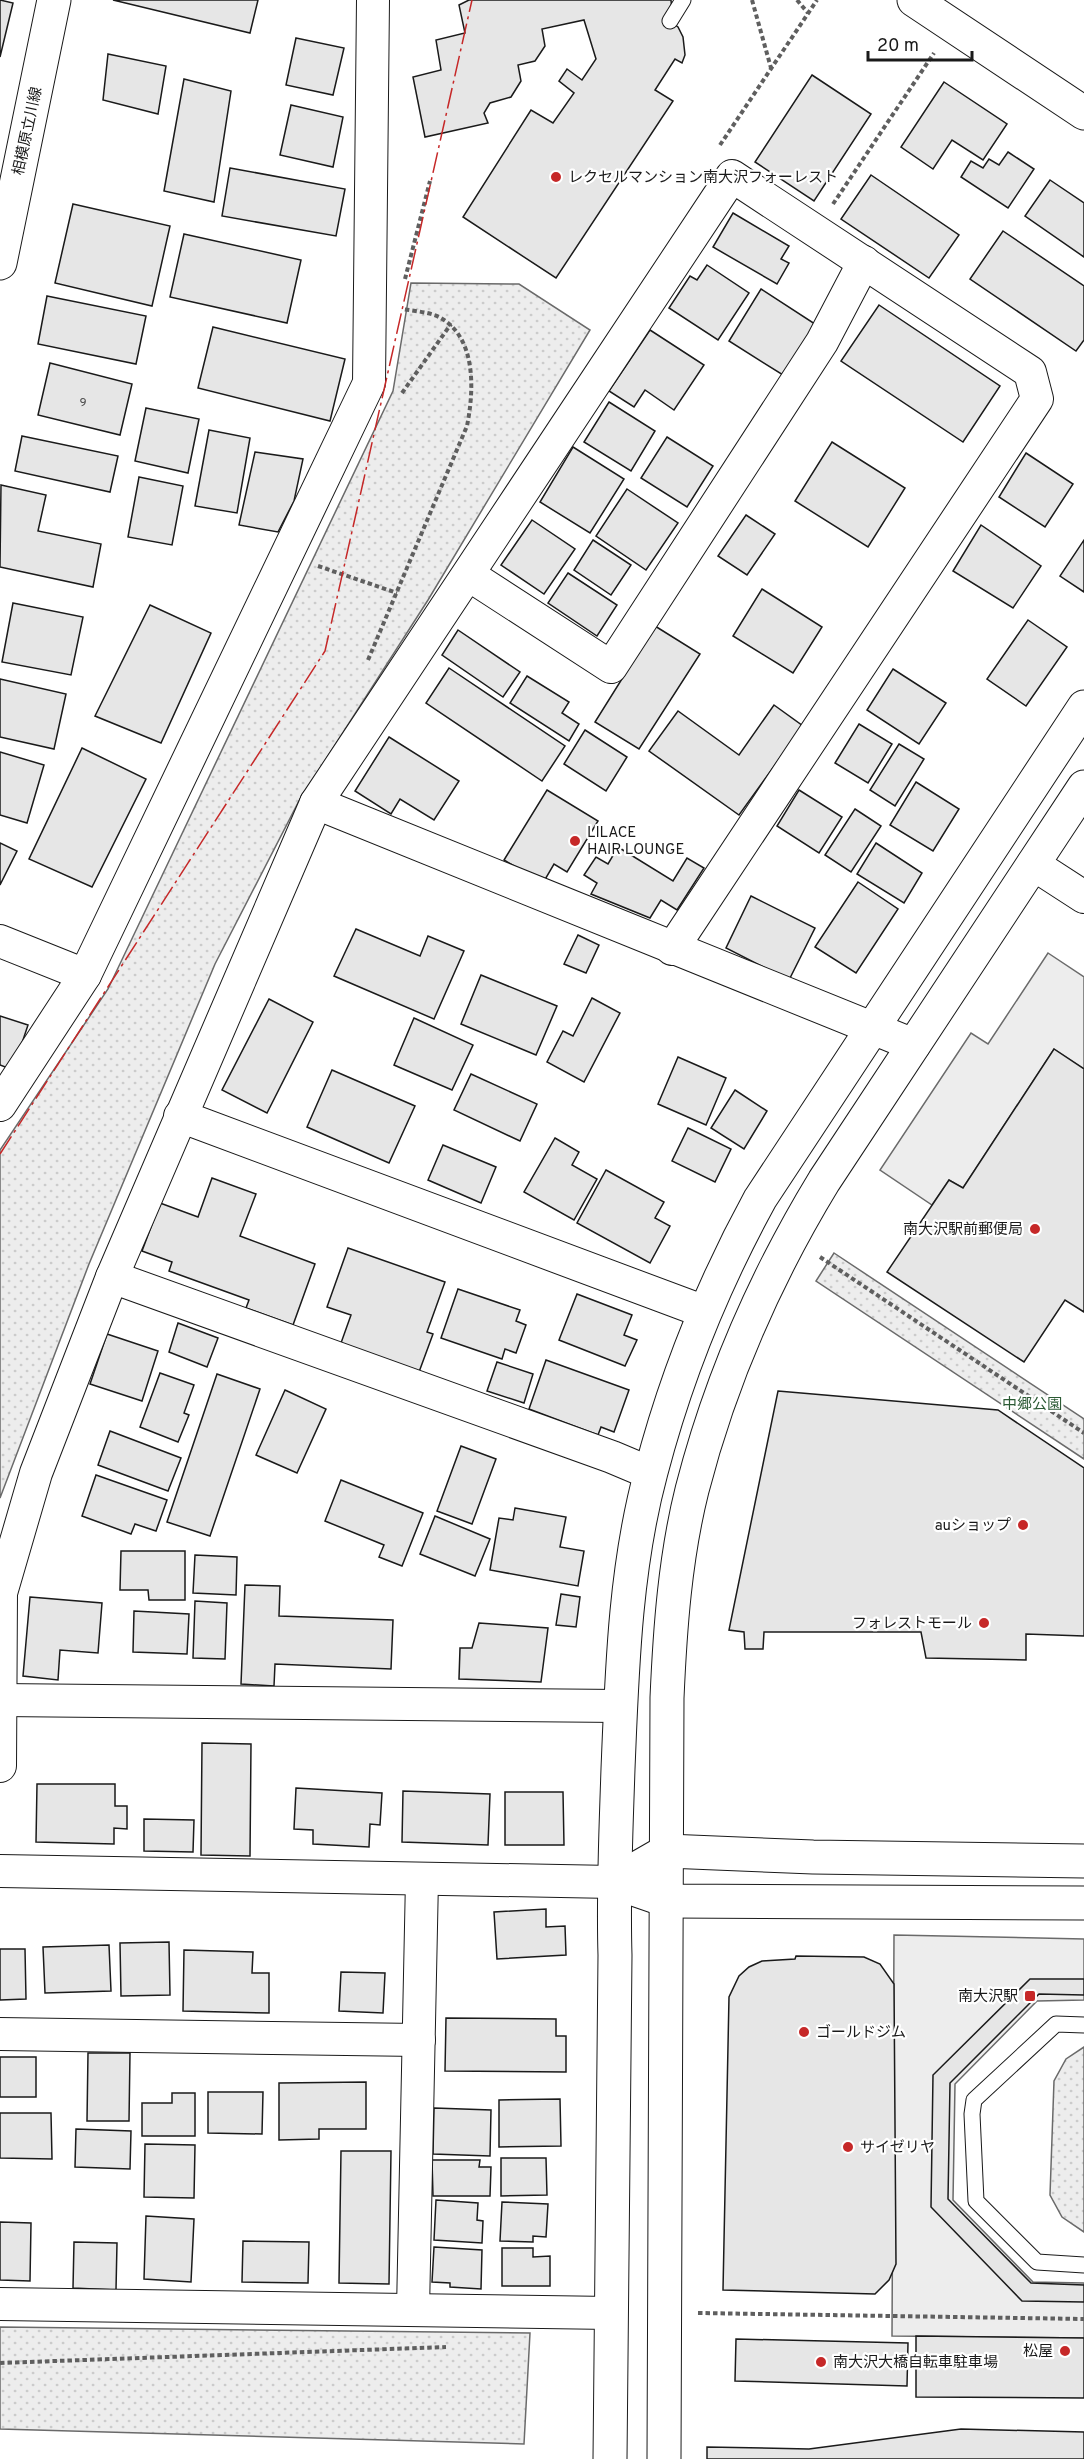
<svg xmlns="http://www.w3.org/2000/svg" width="1084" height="2459" viewBox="0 0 1084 2459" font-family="Overpass,'Noto Sans JP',sans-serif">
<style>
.grass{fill:url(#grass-dots);stroke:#6a6a6a;stroke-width:1.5}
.built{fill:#ededed;stroke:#6a6a6a;stroke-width:1.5}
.building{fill:#e6e6e6;stroke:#1a1a1a;stroke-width:1.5}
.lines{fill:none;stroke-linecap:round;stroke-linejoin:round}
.service-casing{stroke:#1a1a1a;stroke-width:17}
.minor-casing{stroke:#1a1a1a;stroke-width:34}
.tertiary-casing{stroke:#1a1a1a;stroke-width:35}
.secondary-casing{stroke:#1a1a1a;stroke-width:35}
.path{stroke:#5f5f5f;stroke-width:4;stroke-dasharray:4.5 3;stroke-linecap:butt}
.service{stroke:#fff;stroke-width:15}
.minor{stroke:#fff;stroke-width:32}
.tertiary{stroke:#fff;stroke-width:33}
.secondary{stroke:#fff;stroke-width:33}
.power{stroke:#c62828;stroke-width:1.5;stroke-dasharray:21 4.5 3 4.5;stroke-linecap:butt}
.poi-dot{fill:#c62828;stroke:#fff;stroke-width:2}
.labels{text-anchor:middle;stroke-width:4.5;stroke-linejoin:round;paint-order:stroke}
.number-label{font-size:12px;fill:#4d4d4d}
.street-label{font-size:15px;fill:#1a1a1a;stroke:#fff}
.poi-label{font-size:15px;fill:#1a1a1a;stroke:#fff;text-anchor:start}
.park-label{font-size:15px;fill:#2b5a34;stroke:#fff}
</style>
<defs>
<pattern id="grass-dots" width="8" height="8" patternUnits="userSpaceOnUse" patternTransform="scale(1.5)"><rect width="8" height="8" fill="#ededed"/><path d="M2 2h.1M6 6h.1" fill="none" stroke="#cbcbcb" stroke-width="1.8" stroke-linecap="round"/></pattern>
</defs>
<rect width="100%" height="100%" fill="#fff"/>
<g class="grass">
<path d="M411 283 519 284 590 330 428 600 299 801 215 964 89 1264 0 1498V1150L108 989 393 391Z"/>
<path d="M834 1253 1084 1419V1459L816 1281Z"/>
<path d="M1084 2047V2232L1062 2217 1050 2195 1054 2081 1066 2059Z"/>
<path d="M0 2327 530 2333 524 2444 0 2429Z"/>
</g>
<g class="built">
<path d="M1048 953 1084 977V1069L1054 1049 963 1188 949 1180 932 1205 880 1170 971 1033 988 1044Z"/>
<path d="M894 1935 1084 1939V2000L1037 2001 955 2084 953 2200 1033 2282 1084 2283V2338L892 2336Z"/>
</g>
<g class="building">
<path d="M0 0 13 3 0 57Z"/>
<path d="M113 0H258L250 33Z"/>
<path d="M469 0H671L672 11 668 20 678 27 683 37 685 55 682 63 675 59 655 90 673 101 556 278 463 217 531 110 553 123 574 93 559 81 567 69 582 80 596 59 584 20 542 29 545 46 535 61 518 65 521 81 511 97 490 103 484 113 488 123 425 137 413 77 441 70 436 40 465 33 459 5Z"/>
<path d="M296 38 344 48 333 95 286 85Z"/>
<path d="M108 54 166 66 158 114 103 100Z"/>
<path d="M812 75 871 114 814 201 755 162Z"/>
<path d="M184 79 231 91 214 202 164 191Z"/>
<path d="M944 82 1007 124 983 160 952 140 933 169 901 147Z"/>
<path d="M291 105 343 117 333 167 280 155Z"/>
<path d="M1008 152 1034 169 1008 208 961 177 971 161 983 168 989 159 999 165Z"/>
<path d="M230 168 345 189 336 236 222 216Z"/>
<path d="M871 175 959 235 929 278 841 219Z"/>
<path d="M1050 180 1084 203V257L1025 216Z"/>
<path d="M73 204 170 226 152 306 55 283Z"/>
<path d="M733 213 789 246 781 259 789 263 777 284 713 247Z"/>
<path d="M1003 231 1084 286V340L1076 351 970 279Z"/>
<path d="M184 234 301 260 287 323 170 297Z"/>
<path d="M707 265 749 293 718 340 669 308 690 276 697 280Z"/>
<path d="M761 289 815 324 783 375 729 341Z"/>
<path d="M47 296 146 316 136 364 38 344Z"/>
<path d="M879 305 1000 386 963 442 841 361Z"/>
<path d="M213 327 345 359 330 421 198 388Z"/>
<path d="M650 330 704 365 674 410 645 390 634 407 609 391Z"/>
<path d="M50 363 132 384 120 435 38 415Z"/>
<path d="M609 402 655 431 631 471 584 442Z"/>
<path d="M146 408 199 419 188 473 135 461Z"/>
<path d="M209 430 250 438 237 513 195 506Z"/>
<path d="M22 436 118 456 110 492 15 471Z"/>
<path d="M667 437 713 466 687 507 641 478Z"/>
<path d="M832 442 905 488 868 547 795 501Z"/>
<path d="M573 447 624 479 590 533 540 502Z"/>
<path d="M255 452 303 459 294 501 278 532 239 525Z"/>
<path d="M1026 453 1073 484 1045 527 999 497Z"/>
<path d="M139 477 183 486 172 545 128 537Z"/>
<path d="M1 485 46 495 38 531 101 544 93 587 0 567Z"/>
<path d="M627 489 678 523 646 570 596 536Z"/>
<path d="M746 515 775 534 747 575 718 556Z"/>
<path d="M532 520 575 549 544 594 501 565Z"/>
<path d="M981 525 1041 566 1013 608 953 571Z"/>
<path d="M593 540 631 565 611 595 574 570Z"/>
<path d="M1084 540V592L1060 576Z"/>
<path d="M568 573 617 605 597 636 548 603Z"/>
<path d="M762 589 822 627 793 673 733 636Z"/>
<path d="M13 603 83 617 71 675 2 662Z"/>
<path d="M150 605 211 633 161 743 95 716Z"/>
<path d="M1028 620 1067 647 1026 706 987 679Z"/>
<path d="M655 626 700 654 639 749 595 722Z"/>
<path d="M458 630 520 672 503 697 442 655Z"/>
<path d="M449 668 565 746 542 781 426 703Z"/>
<path d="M893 669 946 703 919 744 867 710Z"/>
<path d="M527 676 569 702 562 713 579 724 569 741 510 703Z"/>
<path d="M0 679 66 694 54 749 0 737Z"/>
<path d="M774 705 803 726 739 815 649 751 678 711 739 755Z"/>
<path d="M859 724 892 744 868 783 835 763Z"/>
<path d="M585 730 627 757 606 791 564 764Z"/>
<path d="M389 737 459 781 434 820 400 799 391 814 355 791Z"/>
<path d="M899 744 924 759 895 806 870 790Z"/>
<path d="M82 748 146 779 92 887 29 859Z"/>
<path d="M0 752 44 765 27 823 0 815Z"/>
<path d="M916 782 959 809 933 851 890 825Z"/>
<path d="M547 790 598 821 567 872 554 864 543 883 504 860Z"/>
<path d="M799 790 842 817 819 853 777 826Z"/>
<path d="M855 809 881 826 851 872 825 855Z"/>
<path d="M0 843 17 851 0 885Z"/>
<path d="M876 843 922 873 904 903 857 874Z"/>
<path d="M618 847 673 881 687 858 704 868 677 910 661 900 650 918 591 894 597 883 584 875 596 857 608 864Z"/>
<path d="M858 882 898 909 856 973 815 947Z"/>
<path d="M751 896 815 928 789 980 726 948Z"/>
<path d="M356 929 420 956 428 936 464 951 434 1019 334 976Z"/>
<path d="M578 935 599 945 586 973 564 964Z"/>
<path d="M481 975 557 1006 536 1055 461 1024Z"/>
<path d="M592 998 620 1013 584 1082 547 1062 563 1031 573 1036Z"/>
<path d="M269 999 313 1022 267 1113 222 1090Z"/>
<path d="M0 1016 28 1025 13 1070 0 1065Z"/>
<path d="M414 1018 473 1045 452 1090 394 1065Z"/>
<path d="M1054 1049 1084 1069V1312L1065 1300 1024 1362 887 1272 949 1180 963 1188Z"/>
<path d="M678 1057 726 1078 706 1125 658 1104Z"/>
<path d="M332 1070 415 1106 389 1163 307 1127Z"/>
<path d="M471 1074 537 1104 520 1141 454 1110Z"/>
<path d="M735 1090 767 1111 744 1149 711 1128Z"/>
<path d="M688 1128 731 1149 715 1182 672 1161Z"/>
<path d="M555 1138 579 1152 572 1165 597 1179 574 1220 524 1192Z"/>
<path d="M443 1145 496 1167 481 1203 428 1180Z"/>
<path d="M606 1170 664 1202 655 1218 670 1226 650 1263 577 1223Z"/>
<path d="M212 1178 256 1194 240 1236 315 1264 293 1325 246 1308 249 1300 169 1271 172 1262 142 1251 160 1203 198 1217Z"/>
<path d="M348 1248 445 1282 427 1332 433 1334 419 1372 341 1343 351 1315 327 1307Z"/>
<path d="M458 1289 520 1310 516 1321 526 1325 516 1353 505 1349 502 1359 441 1338Z"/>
<path d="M577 1294 632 1315 624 1335 637 1340 625 1366 559 1340Z"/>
<path d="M178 1323 218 1338 207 1367 169 1352Z"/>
<path d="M107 1334 158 1351 142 1401 90 1384Z"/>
<path d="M546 1360 629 1390 614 1432 601 1427 598 1435 529 1409Z"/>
<path d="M497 1362 533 1374 524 1403 487 1391Z"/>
<path d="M160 1373 194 1385 184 1413 189 1415 178 1442 140 1427Z"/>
<path d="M217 1374 260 1389 210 1536 167 1522Z"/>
<path d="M285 1390 326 1409 297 1473 256 1455Z"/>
<path d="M778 1391 998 1410 1084 1468V1636L1026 1634V1660L926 1658 921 1632H764L763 1649H745L744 1632 729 1630Z"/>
<path d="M110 1431 181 1458 168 1491 98 1465Z"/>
<path d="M461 1446 496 1459 472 1524 437 1511Z"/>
<path d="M96 1475 167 1500 156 1531 135 1524 131 1534 82 1516Z"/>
<path d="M341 1480 423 1513 402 1566 379 1557 384 1545 325 1521Z"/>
<path d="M515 1508 566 1517 560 1547 584 1551 578 1586 490 1570 499 1518 513 1520Z"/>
<path d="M435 1516 490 1539 475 1576 420 1554Z"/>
<path d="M121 1551H185V1600H149L148 1590H120Z"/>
<path d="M195 1555 237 1557 236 1595 193 1593Z"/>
<path d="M245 1585 280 1586 279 1616 393 1620 391 1669 275 1664 274 1686 241 1684Z"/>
<path d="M561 1594 580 1597 576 1627 556 1625Z"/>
<path d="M30 1597 102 1603 98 1653 60 1650 58 1680 23 1676Z"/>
<path d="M195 1601 227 1603 225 1659 193 1658Z"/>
<path d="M134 1611 189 1614 187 1654 133 1652Z"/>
<path d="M479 1623 548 1628 541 1682 459 1679 460 1648H472Z"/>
<path d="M202 1743 251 1744 250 1856 201 1855Z"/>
<path d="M37 1784H115V1806H127V1829L114 1828V1844L36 1842Z"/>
<path d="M296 1788 382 1793 380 1825 370 1824 369 1847 313 1844V1830L294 1829Z"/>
<path d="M403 1791 490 1794 488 1845 402 1842Z"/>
<path d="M505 1792H563L564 1845H505Z"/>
<path d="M144 1819 194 1820 193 1852 144 1851Z"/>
<path d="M546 1909V1927L565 1926 566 1955 497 1959 494 1912Z"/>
<path d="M169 1942 170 1995 121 1996 120 1943Z"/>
<path d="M109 1945 111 1991 45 1993 43 1947Z"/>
<path d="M0 1949H25L26 1999 0 2000Z"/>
<path d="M184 1950 253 1952 252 1973H269V2013L183 2011Z"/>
<path d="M796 1956 864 1957 880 1964 894 1984 896 2264 889 2280 875 2294 723 2290 729 1997 739 1976 749 1967 762 1961 795 1959Z"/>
<path d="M341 1972 385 1973 383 2013 339 2011Z"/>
<path d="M1030 1979H1084V1995L1039 1994 950 2083 948 2199 1031 2283 1084 2285V2302L1022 2301 931 2207 933 2075Z"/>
<path d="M446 2018 556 2019V2036H566V2072L445 2071Z"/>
<path d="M88 2053H130L129 2121H87Z"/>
<rect x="0" y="2057" width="36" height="40"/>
<path d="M366 2082V2129H319V2139L279 2140V2083Z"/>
<path d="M208 2092H263L262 2134 208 2133Z"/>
<path d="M172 2093H195V2136H142V2103H172Z"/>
<path d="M560 2099 561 2146 499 2147V2100Z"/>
<path d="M434 2108 491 2110 490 2156 433 2154Z"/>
<path d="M0 2113H51L52 2159 0 2158Z"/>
<path d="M76 2129 131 2131 130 2169 75 2167Z"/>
<path d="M145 2144 195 2145 194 2198 144 2197Z"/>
<path d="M341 2151H391L389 2284 339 2283Z"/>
<path d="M501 2158H546L547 2195 501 2196Z"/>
<path d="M432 2160H480L479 2167H491L490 2196H433Z"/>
<path d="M436 2200 478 2203 477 2220 483 2221 482 2243 434 2240Z"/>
<path d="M502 2202 548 2204 546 2237 533 2236V2242L500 2241Z"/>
<path d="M146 2216 194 2219 191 2282 144 2279Z"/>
<path d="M0 2222 31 2223 30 2281 0 2280Z"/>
<path d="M243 2241 309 2242 308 2283 242 2282Z"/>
<path d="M74 2242 117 2243 116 2290 73 2288Z"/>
<path d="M434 2247 482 2250 481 2289 450 2287V2283L432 2282Z"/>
<path d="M502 2248H533V2257L550 2256V2286H502Z"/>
<path d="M916 2336 1084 2338V2398L916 2397Z"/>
<path d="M736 2339 908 2343 907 2386 735 2381Z"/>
<path d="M961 2429 1084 2432V2459H707V2447L809 2449Z"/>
</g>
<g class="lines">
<g class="service-casing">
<g id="service">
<path d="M670 21 683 0"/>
<path d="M1084 2025 1056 2024 974 2100 972 2114 976 2201 1037 2262 1084 2265"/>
</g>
</g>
<g class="minor-casing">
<g id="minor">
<path d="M469 575 611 667 822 342 864 262"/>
<path d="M316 803 914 1045"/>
<path d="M1033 864 1084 897"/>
<path d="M0 941 85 975"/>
<path d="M0 1105 85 975 369 383 373 0"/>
<path d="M180 1116 705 1312"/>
<path d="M112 1277 612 1457 650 1473"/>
<path d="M0 1700 620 1706"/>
<path d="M0 1766 1 1593 36 1473 112 1277 316 803 732 176 1030 372 1037 399 672 949"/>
<path d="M0 1871 613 1882"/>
<path d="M0 2034 419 2040"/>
<path d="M0 2304 611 2313"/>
<path d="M413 2310 422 1879"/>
</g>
</g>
<g class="tertiary-casing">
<g id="tertiary">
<path d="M914 0 1084 113"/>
<path d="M613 1882 667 1851 813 1857 1084 1861"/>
<path d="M613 1882 668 1901 1084 1903"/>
<path d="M610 2459 615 1955C613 1892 616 1831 618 1769 622 1670 625 1568 651 1472 676 1376 713 1285 760 1199L1084 707"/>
<path d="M664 2459 667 1698C670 1629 675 1558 692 1490 720 1381 765 1278 824 1181L1084 787"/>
</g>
</g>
<g class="secondary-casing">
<path id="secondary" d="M0 263 54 0"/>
</g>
<g class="path">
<path d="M752 0 771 68"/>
<path d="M797 0 808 13"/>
<path d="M720 145 817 0"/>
<path d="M833 204 934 53"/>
<path d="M405 279 430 181"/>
<path d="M402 393 451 324"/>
<path d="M318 566 397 593"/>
<path d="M368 660 467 426C474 391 477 337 439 317 429 312 414 311 402 309"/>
<path d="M820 1257 1084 1433"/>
<path d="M698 2313 1084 2319"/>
<path d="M0 2363 446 2347"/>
</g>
<use href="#service" class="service"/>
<use href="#minor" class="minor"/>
<use href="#tertiary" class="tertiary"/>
<use href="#secondary" class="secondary"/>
<path class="power" d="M0 1154 325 651 472 0"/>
</g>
<g class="poi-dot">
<circle cx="556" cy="177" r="6"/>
<circle cx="575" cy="841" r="6"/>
<circle cx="1035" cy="1229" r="6"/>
<circle cx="1023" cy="1525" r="6"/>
<circle cx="984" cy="1623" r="6"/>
<rect x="1024" y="1990" width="12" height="12" rx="3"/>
<circle cx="804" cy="2032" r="6"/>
<circle cx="848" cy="2147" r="6"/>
<circle cx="1065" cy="2351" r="6"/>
<circle cx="821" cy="2362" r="6"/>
</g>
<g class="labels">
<g class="number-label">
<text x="83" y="406">9</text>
</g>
<g class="street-label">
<text transform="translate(27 131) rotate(-78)" y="5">相模原立川線</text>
</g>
<g class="poi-label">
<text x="568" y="182">レクセルマンション南大沢フォーレスト</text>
<text x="587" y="837">LILACE<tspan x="587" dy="17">HAIR LOUNGE</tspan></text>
<text x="1023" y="1234" text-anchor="end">南大沢駅前郵便局</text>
<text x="1011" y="1530" text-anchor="end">auショップ</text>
<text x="972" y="1628" text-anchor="end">フォレストモール</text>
<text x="1018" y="2001" text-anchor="end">南大沢駅</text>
<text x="816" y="2037">ゴールドジム</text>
<text x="860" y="2152">サイゼリヤ</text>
<text x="1053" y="2356" text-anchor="end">松屋</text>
<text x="833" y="2367">南大沢大橋自転車駐車場</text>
</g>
<g class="park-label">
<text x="1032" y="1409">中郷公園</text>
</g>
</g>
<path d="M868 51v9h104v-9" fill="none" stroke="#1a1a1a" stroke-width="3"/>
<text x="877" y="51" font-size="18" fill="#1a1a1a" stroke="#ffffff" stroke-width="4.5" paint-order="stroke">20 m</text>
</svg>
